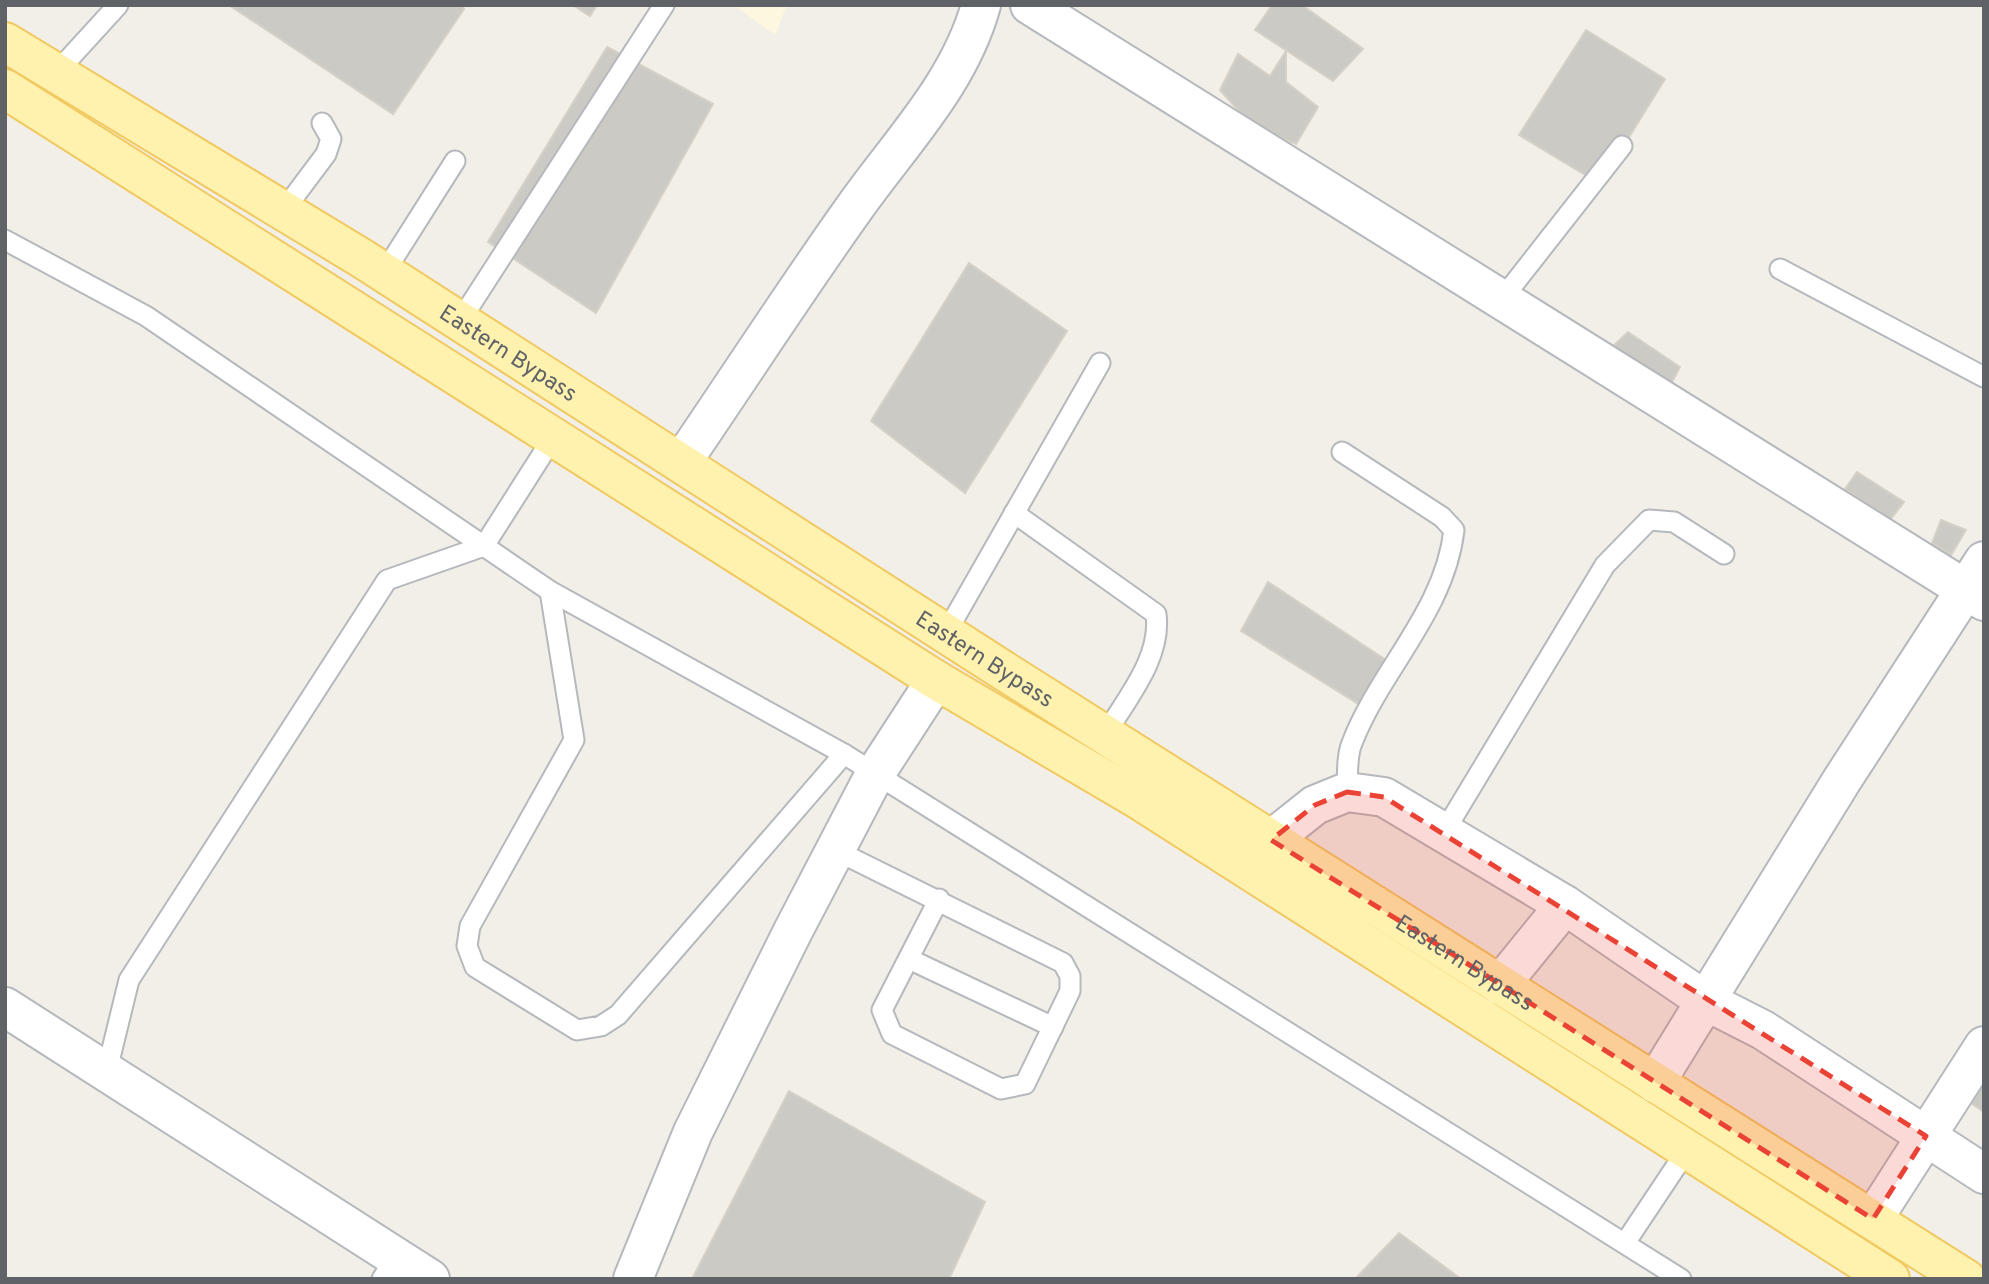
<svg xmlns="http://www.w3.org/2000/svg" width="1989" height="1284" viewBox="0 0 1989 1284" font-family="Overpass,sans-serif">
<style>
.commercial{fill:#fef7e0}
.building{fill:#cccac5;stroke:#d6d1c6;stroke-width:2}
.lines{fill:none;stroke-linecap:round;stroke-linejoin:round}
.service-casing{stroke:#b5b8bc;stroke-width:23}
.minor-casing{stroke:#b5b8bc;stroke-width:42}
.primary-casing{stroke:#f2c960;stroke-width:42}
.service{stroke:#fff;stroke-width:19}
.minor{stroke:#fff;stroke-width:38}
.primary{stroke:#fff2af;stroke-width:38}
.marked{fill:#ea4335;fill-opacity:0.2;stroke:#ea4335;stroke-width:5;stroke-dasharray:14 9;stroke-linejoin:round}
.labels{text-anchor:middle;stroke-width:5;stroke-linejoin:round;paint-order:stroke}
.street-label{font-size:23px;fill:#5f6368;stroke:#fff}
</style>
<rect width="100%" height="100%" fill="#f1efe8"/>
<path class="commercial" d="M734 5H787L775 35Z"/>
<g class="building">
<path d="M229 5H462L464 9 393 114Z"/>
<path d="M573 5H597L590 16Z"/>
<path d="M1272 5H1302L1363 49 1333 81 1255 30Z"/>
<path d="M1586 30 1665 79 1600 184 1519 135Z"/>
<path d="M607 47 713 104 596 313 488 242Z"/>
<path d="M1286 51V82L1318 107 1296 144 1252 126 1220 90 1238 54 1270 76Z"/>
<path d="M969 263 1067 331 965 493 871 421Z"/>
<path d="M1628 332 1680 367 1671 384 1610 349Z"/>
<path d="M1857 472 1904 502 1890 520 1845 489Z"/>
<path d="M1941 520 1966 530 1951 555 1932 543Z"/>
<path d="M1268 582 1392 664 1365 708 1241 631Z"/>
<path d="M1984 1080V1112L1969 1102Z"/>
<path d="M789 1091 985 1202 949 1279H692Z"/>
<path d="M1399 1233 1461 1279H1355Z"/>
</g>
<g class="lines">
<g class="service-casing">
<g id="service">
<path d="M56 73 118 5"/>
<path d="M284 210 326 154 331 139 322 123"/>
<path d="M5 240 146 316 550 591 844 754 1681 1279"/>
<path d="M1780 269 1984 377"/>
<path d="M384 273 455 161"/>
<path d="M1502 299 1622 146"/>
<path d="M460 321 664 5"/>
<path d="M1342 452 1442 517 1454 530C1445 611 1380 670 1352 743 1346 757 1348 777 1347 792"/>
<path d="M1014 513 1156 614C1162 658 1126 699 1105 735"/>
<path d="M550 591 574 740 470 926 467 946 475 967 577 1030 601 1026 618 1015 844 754"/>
<path d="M946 633 1100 363"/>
<path d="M1444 832 1605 565 1649 520 1674 522 1724 554"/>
<path d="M835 850 1063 963 1070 976V991L1025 1084 1001 1089 892 1034 882 1010 939 899"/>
<path d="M909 959 1053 1027"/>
<path d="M106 1074 129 980 387 580 484 546 554 436"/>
<path d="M1625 1243 1687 1150"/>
<path d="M382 1279 396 1257"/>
</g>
</g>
<g class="minor-casing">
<g id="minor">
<path d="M1030 5 1984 601"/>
<path d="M681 463C739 378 795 291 855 207 901 142 959 84 981 5"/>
<path d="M1271 840 1315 805 1347 792 1384 797 1565 905 1704 1000 1763 1030 1984 1174"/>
<path d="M1500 985 1565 905"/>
<path d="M5 1007 430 1279"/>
<path d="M1655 1083 1842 780 1984 561"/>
<path d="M1873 1219 1984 1046"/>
<path d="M633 1279 693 1132 793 931 875 774 936 680"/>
</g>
</g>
<g class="primary-casing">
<g id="primary">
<path id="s1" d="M5 42 363 259 1001 669 1966 1279"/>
<path d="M5 89 936 680 1141 801 1890 1279"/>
</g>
</g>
<use href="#service" class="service"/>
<use href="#minor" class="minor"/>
<use href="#primary" class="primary"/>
</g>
<path class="marked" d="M1347 792 1384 797 1926 1136 1873 1219 1271 840 1315 805Z"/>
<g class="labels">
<g class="street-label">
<text dy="8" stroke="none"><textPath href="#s1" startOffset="592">Eastern Bypass</textPath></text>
<text dy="8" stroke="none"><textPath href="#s1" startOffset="1158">Eastern Bypass</textPath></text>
<text dy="8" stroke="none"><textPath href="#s1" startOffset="1726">Eastern Bypass</textPath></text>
</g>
</g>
<rect width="1989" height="1284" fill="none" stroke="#5f6368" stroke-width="14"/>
</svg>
